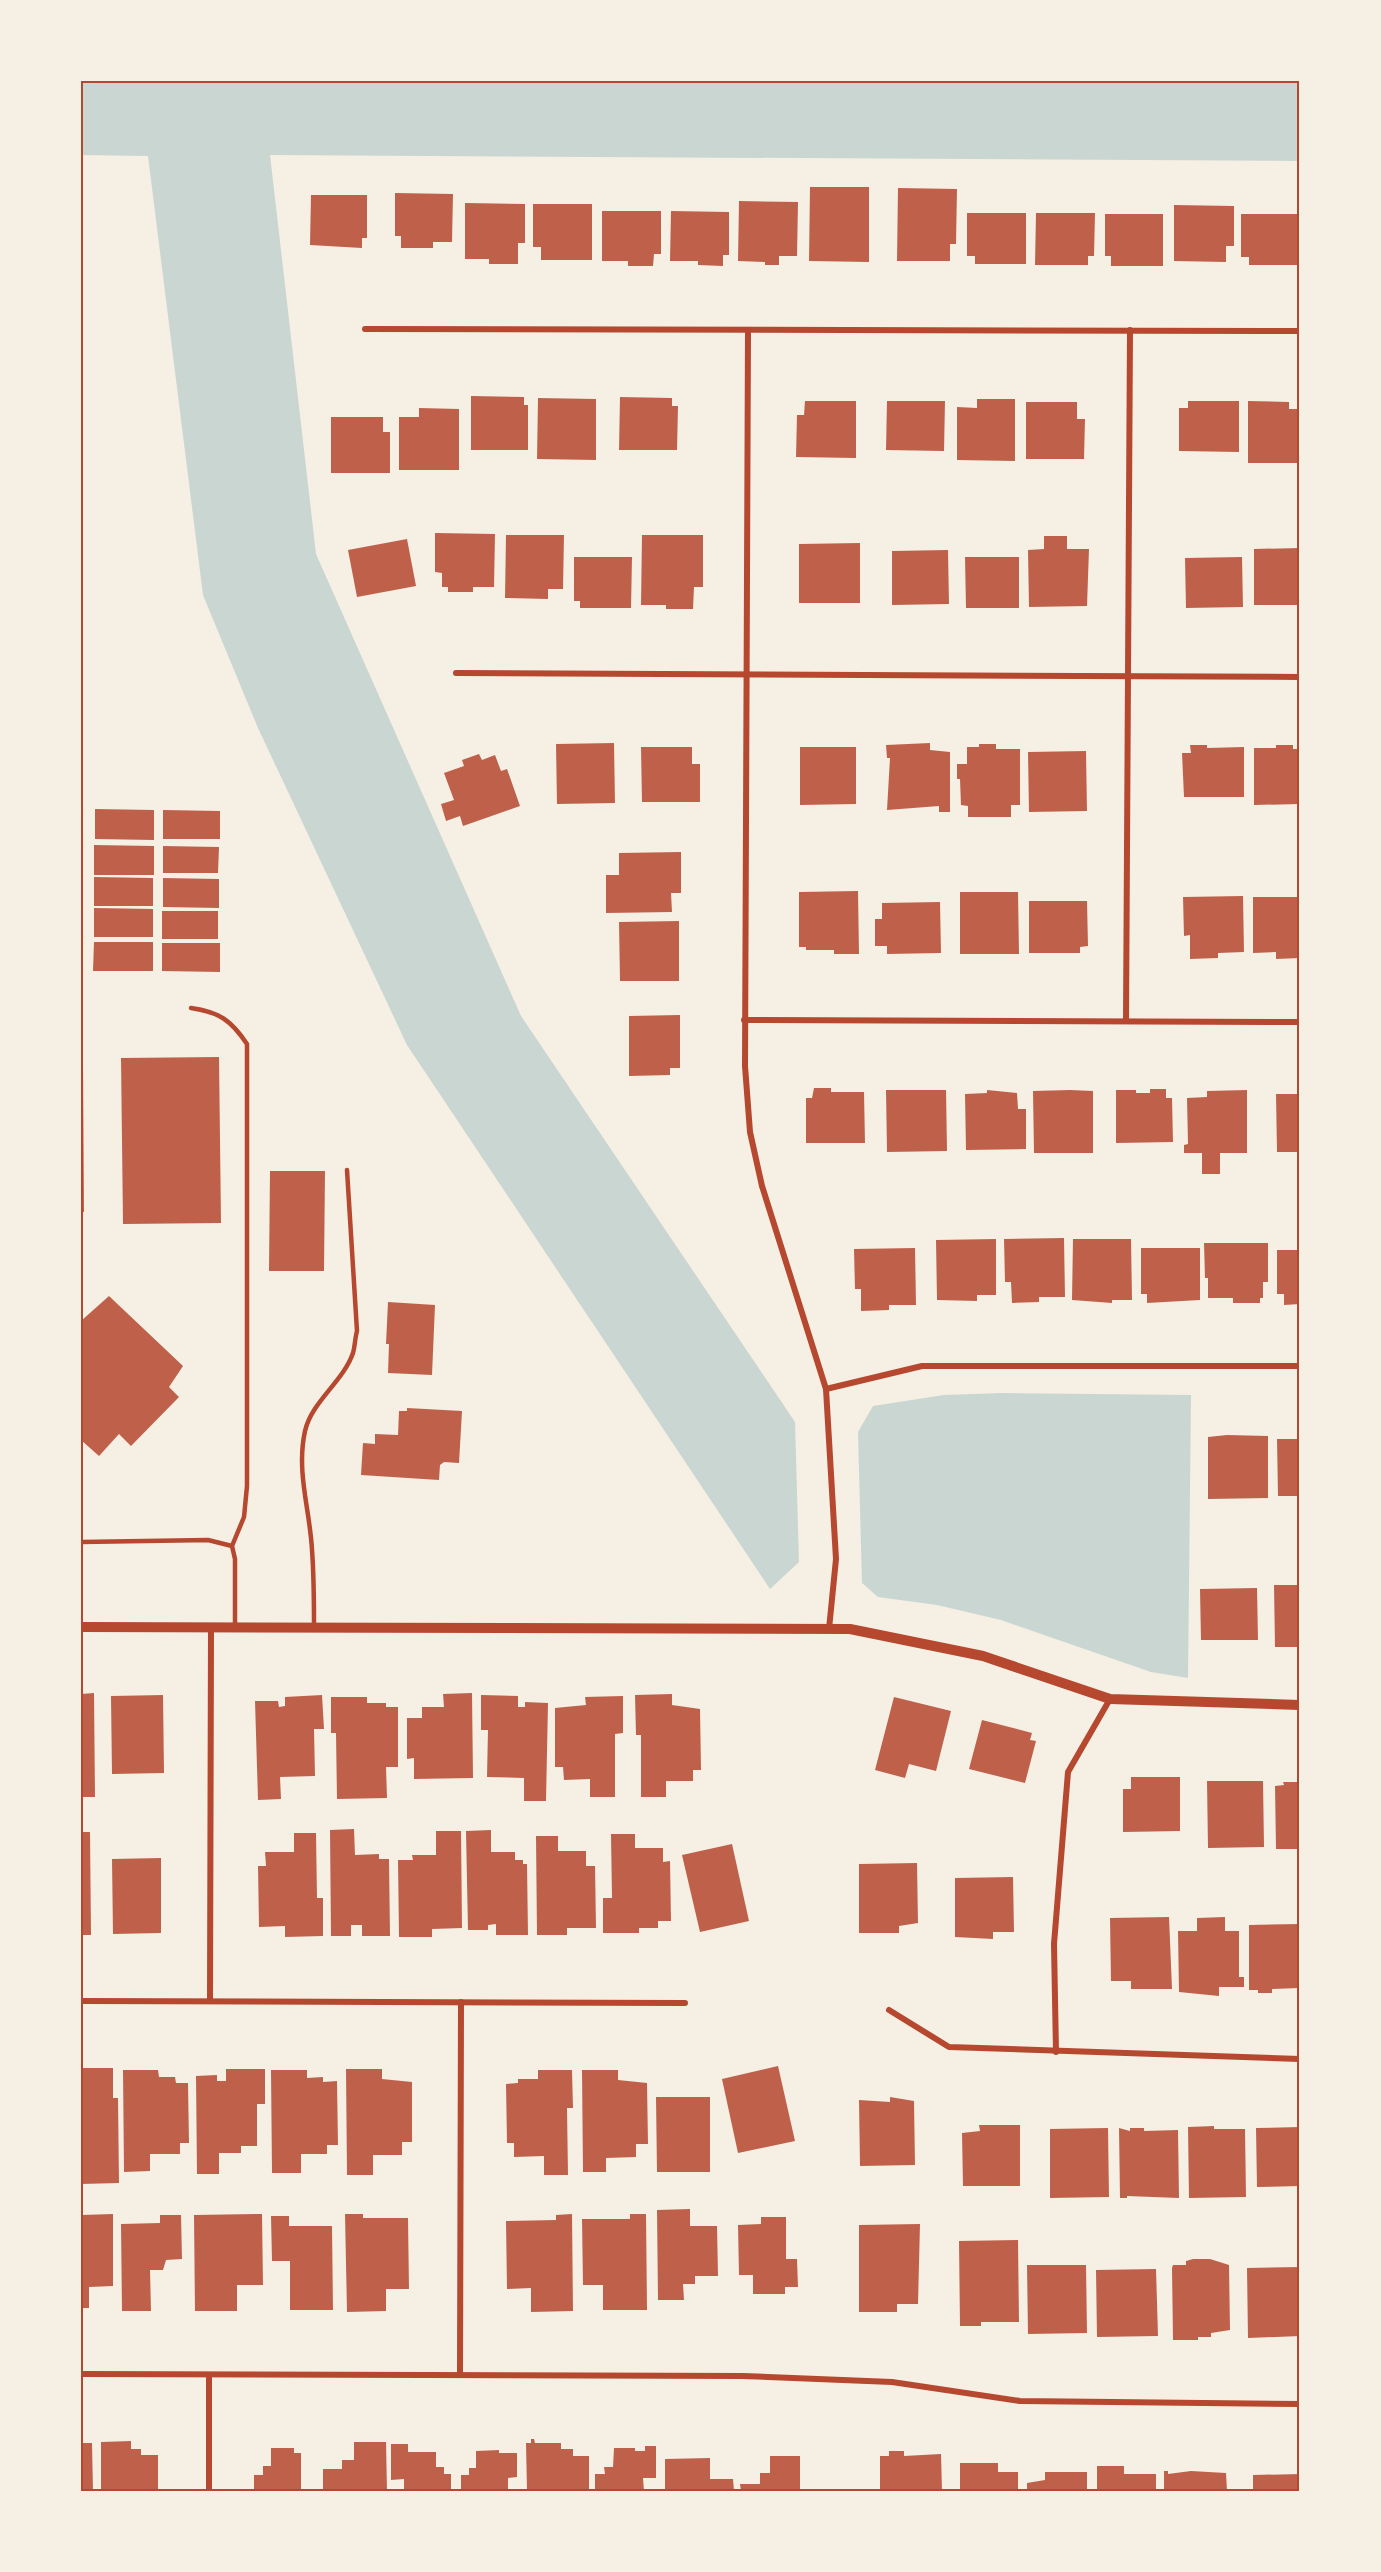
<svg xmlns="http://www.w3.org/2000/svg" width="1381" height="2572" viewBox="0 0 1381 2572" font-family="'PT Sans',sans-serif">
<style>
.water{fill:#c9d6d2}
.building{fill:#bf614a}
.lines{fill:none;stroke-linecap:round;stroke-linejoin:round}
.service{stroke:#b5482f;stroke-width:4.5}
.minor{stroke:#b5482f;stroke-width:6}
.tertiary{stroke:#b5482f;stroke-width:10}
.neatline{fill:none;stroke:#b5482f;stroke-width:2}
</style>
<rect width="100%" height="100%" fill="#f6efe4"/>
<g class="water">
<path d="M81 81H1300V161L270 155 316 554 521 1016 795 1422 799 1562 770 1589 407 1045 258 728 203 595 148 156 81 155Z"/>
<path d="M1002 1393 1191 1395 1188 1678 1151 1672 1001 1620 937 1605 878 1597 862 1583 858 1432 873 1406 944 1395Z"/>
</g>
<g class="building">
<path d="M810 187H869V262L809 261Z"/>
<path d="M898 188 957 189 956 244H950V261H897Z"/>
<path d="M395 193 453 194 452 242H433V248H401V236H395Z"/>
<path d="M311 195H367V238H362V248L310 245Z"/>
<path d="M739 201 798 202 797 256H779V265H765V262L738 261Z"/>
<path d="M465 203 525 204V243H518V264H489V259H465Z"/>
<path d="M533 204H592V260H541V247H533Z"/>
<path d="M1174 205 1234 206V246H1226V262L1174 261Z"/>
<path d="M602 211H661V254H654L653 266H628V261H602Z"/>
<path d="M671 211 729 212V255H723V266L698 265V261H670Z"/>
<path d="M967 213H1026V264H975V256H967Z"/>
<path d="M1036 213H1095L1094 256H1088V265H1035Z"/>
<path d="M1105 214H1163V266H1111V256H1105Z"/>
<path d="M1241 214H1300V265H1249V257H1241Z"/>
<path d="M471 396 524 397V405H528V450H471Z"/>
<path d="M620 397 672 398V406H678L677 450H619Z"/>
<path d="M538 398 596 399V460L537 459Z"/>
<path d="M977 399H1015V461L957 460V407L977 408Z"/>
<path d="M805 401H856V458L796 457 797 415H804Z"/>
<path d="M887 401H945L944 451 886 450Z"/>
<path d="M1188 401H1239V452L1179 451V408H1188Z"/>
<path d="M1248 401 1289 402V409H1300V463H1248Z"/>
<path d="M1026 402H1077V419H1085L1084 459H1026Z"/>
<path d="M419 408 459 409V470H399V417H419Z"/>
<path d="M331 417H383V432H390V473H331Z"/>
<path d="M435 533 495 534 494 587H473V592H448V587H442V573L435 572Z"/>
<path d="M506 535H564L563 589H548V599L505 598Z"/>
<path d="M642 535H703V587H694L693 609H666V605H641Z"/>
<path d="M1044 536H1067V549H1089L1087 606 1029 607 1028 550 1044 549Z"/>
<path d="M407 539 416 586 357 597 348 550Z"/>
<path d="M860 543V603H799V544Z"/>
<path d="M1300 548V605H1254V549Z"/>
<path d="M948 550 949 604 892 605V551Z"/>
<path d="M574 557H632L631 608H580V601H574Z"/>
<path d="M965 557H1019V608H966Z"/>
<path d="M1242 557 1243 607 1186 608 1185 558Z"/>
<path d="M614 743 615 803 557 804 556 744Z"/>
<path d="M930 743V750L950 752V812H939V806L887 810 890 758H887L886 745Z"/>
<path d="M979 744H996V749H1020V805H1011V817H968V806L961 805 960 779H957V764H967V747H979Z"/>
<path d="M1190 745H1207V748L1244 747V797H1184L1182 753H1191Z"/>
<path d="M1276 745H1293V749H1300V804L1254 805V748H1276Z"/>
<path d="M641 747H692V764H700V802H642Z"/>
<path d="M800 747H856V804L800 805Z"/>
<path d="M1086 751 1087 811 1029 812 1028 752Z"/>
<path d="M479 754 482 760 495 755 501 771 507 769 520 806 463 826 460 816 446 821 441 804 454 800 444 773 464 766 462 760Z"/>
<path d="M95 809 154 810V840L95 839Z"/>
<path d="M163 810 220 811V839H163Z"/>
<path d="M94 845 154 846V875H94Z"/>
<path d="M163 846 219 847 218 873H163Z"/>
<path d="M681 852V893H671L672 912 606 913V875H619V853Z"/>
<path d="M94 877 153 878V906H94Z"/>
<path d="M163 878 219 879V908L163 907Z"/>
<path d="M858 891 859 954H834V950H806V947H799V892Z"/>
<path d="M960 892H1018L1019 954H960Z"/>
<path d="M1243 896 1244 952 1218 953V958L1190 959V935L1184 936 1183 897Z"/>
<path d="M1253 897H1300V958L1276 959V952L1253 953Z"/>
<path d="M1029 901H1087L1088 946 1080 947V953H1029Z"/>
<path d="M940 902 941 953 887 954V946H875V919H882V903Z"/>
<path d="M94 908 153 909V937H94Z"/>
<rect x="162" y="911" width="56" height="28"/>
<path d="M679 921V981H620L619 922Z"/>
<path d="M94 942H153V971H93Z"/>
<path d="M162 943H220V972L162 971Z"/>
<path d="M680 1015V1068H670V1075L629 1076V1016Z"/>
<path d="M219 1057 221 1223 123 1224 121 1058Z"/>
<path d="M81 1067H83L84 1212H81Z"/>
<path d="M814 1088H831V1092H864L865 1143H806V1098H812Z"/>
<path d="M1150 1089H1166V1098H1172L1173 1142 1116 1143V1090H1136V1093H1150Z"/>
<path d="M886 1090H946L947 1151 887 1152Z"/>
<path d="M987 1090 1017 1093 1018 1109H1026V1149L966 1150 965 1094 987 1093Z"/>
<path d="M1070 1090 1093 1091V1153H1034L1033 1091Z"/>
<path d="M1247 1090V1153H1220V1174H1202V1153H1184V1145L1188 1144 1187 1098 1207 1097V1091Z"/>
<path d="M1276 1094H1300V1152H1277Z"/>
<path d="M270 1171H325L324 1271H269Z"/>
<path d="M1064 1238 1065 1297H1039V1302L1012 1303 1011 1282H1005L1004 1239Z"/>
<path d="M996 1239V1295H977V1301L937 1300 936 1240Z"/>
<path d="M1073 1239H1131L1132 1300H1112V1303L1072 1300Z"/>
<path d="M1204 1243H1268V1282H1263V1298H1260V1303H1233V1298H1208V1278H1205Z"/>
<path d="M915 1248 916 1305H889V1310L861 1311V1289H855L854 1249Z"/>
<path d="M1141 1248H1200V1300L1147 1303V1294H1141Z"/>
<path d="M1277 1250H1300V1304L1284 1305V1294H1277Z"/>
<path d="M109 1296 183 1366 169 1387 179 1397 131 1446 119 1434 99 1456 81 1440V1321Z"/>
<path d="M388 1302 435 1305 432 1375 388 1373 389 1344H386Z"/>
<path d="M407 1408 462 1411 459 1463 444 1462 440 1465 439 1480 361 1475 363 1443 375 1444V1434L398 1435 399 1411H407Z"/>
<path d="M1227 1435 1268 1436V1498L1208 1499V1437Z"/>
<path d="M1277 1439H1300V1496H1278Z"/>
<path d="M1274 1585H1300V1647H1275Z"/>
<path d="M1257 1588 1258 1640H1201L1200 1589Z"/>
<path d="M94 1693 95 1797H81V1694Z"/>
<path d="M472 1693 473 1778 414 1779V1758L407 1759V1718H422V1707H444L443 1694Z"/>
<path d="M672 1694V1705L700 1709 701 1770H693V1781H666V1797H641V1735H636L635 1695Z"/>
<path d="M163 1695 164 1773 112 1774 111 1696Z"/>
<path d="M322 1695 324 1729H314L315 1776 280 1777 281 1799 258 1800 255 1701H278L279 1707 285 1706V1697Z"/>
<path d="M481 1695 518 1696V1707H525V1702L548 1703 546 1801H524V1778L487 1777 488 1730H481Z"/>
<path d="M623 1696V1733L615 1734V1797H590V1779L564 1780 563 1767H555V1708L586 1705 585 1697Z"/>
<path d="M331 1697H367V1703H386V1707H398V1767H386L387 1798 337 1799 336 1733H331Z"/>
<path d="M894 1697 951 1711 936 1771 909 1764 905 1778 875 1770Z"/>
<path d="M982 1720 1032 1733 1030 1740 1036 1741 1025 1783 969 1769Z"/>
<path d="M1131 1777H1180V1831L1123 1832V1789H1131Z"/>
<path d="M1207 1781H1263L1264 1847 1208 1848Z"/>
<path d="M1283 1782H1298L1300 1788V1849H1276L1275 1786 1284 1785Z"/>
<path d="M354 1829 355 1855 379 1854V1859H389L390 1936H362V1925H351V1936H331L330 1830Z"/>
<path d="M491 1830V1852H515V1860H523V1864H527L528 1935H496V1924L488 1925V1930H468L466 1831Z"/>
<path d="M436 1831H461L462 1928 432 1929V1937H399L398 1860H413L412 1855H436Z"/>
<path d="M81 1832H90L91 1935H81Z"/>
<path d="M294 1833H316L317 1898H323V1936L285 1937V1926L259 1927 258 1866H266L265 1852H294Z"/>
<path d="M611 1834H635V1848H663V1862L670 1861 671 1921H658V1928H639V1933H603V1898H612Z"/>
<path d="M536 1836H558V1851H586V1866H595L596 1928H567V1935H537Z"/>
<path d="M732 1844 749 1921 700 1932 682 1855Z"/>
<path d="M161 1858V1933L113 1934 112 1859Z"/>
<path d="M917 1863 918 1923 899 1926V1933H859V1864Z"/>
<path d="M1013 1877 1014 1932H993V1939L955 1937V1878Z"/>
<path d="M1169 1917 1172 1989H1131V1981H1111L1110 1918Z"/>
<path d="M1225 1917V1931H1239V1977H1244V1987H1219V1996L1179 1992 1178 1931H1197V1918Z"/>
<path d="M1300 1924V1988L1272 1989V1993H1258V1990H1249V1925Z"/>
<path d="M778 2066 795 2141 738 2153 722 2079Z"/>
<path d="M81 2068H113V2098H118L119 2183 81 2184Z"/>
<path d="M226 2069H265V2104H257V2146H241V2153H219V2174H197L196 2076 217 2075V2081H226Z"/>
<path d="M346 2069H382V2079L412 2082V2142H402V2155H373V2175H347Z"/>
<path d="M123 2070H158L159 2077H175L176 2083H188L189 2143H180V2154H150V2171L124 2172Z"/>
<path d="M271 2070H307V2078L323 2077V2082L337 2081 338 2145H327V2154H301V2173H272Z"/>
<path d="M538 2070H572L573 2108H567L568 2175H544V2156L514 2157V2143H507L506 2084 518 2083V2079H538Z"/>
<path d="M582 2070H618V2080L647 2083 648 2144H636V2157L606 2158V2172H583Z"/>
<path d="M656 2097H710V2172H657Z"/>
<path d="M890 2097 914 2101 915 2165 860 2166 859 2100 890 2102Z"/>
<path d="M979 2125H1020V2186H963L962 2133 980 2131Z"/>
<path d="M1214 2126V2129H1245L1246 2197 1189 2198 1188 2127Z"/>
<path d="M1300 2127V2186L1257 2187 1256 2128Z"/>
<path d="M1108 2128 1109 2197 1050 2198V2129Z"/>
<path d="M1119 2128 1130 2131V2128H1144V2131L1178 2130 1179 2198 1127 2196V2198H1120Z"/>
<path d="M690 2209V2226H717L718 2276H695V2284H683L684 2300H658L657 2210Z"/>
<path d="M113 2214V2286L89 2287V2308H81V2215Z"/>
<path d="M262 2214 263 2285H237V2311H195L194 2215Z"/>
<path d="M345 2214H363V2218H408L409 2289H386V2311L347 2312Z"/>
<path d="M572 2214 573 2311 531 2312V2288L507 2289 506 2221 556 2220V2215Z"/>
<path d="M630 2214H646L647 2310H603V2285H583L582 2219H630Z"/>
<path d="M160 2215H181L182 2259 166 2260 163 2270H150L151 2311H122L121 2224 160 2223Z"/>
<path d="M271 2216H289V2226H332L333 2310H290V2261H272Z"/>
<path d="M761 2217H786V2259H797L798 2287H785V2294H753V2275H739L738 2225 761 2224Z"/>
<path d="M920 2224 918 2304H897V2312H859V2225Z"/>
<path d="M1018 2240 1019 2322H981V2326H960L959 2241Z"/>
<path d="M1193 2259H1210L1229 2265 1230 2330 1211 2333V2337H1198V2340H1173L1172 2268 1173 2265H1186V2261Z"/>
<path d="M1027 2265H1086L1087 2333 1028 2334Z"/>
<path d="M1300 2267V2336L1248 2338 1247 2268Z"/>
<path d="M1156 2269 1158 2336 1097 2337 1096 2270Z"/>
<path d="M531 2439H534L535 2443H561V2449H573V2456H589V2491H527L526 2443H531Z"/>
<path d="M131 2441V2449H141V2455H158V2490L101 2491V2442Z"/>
<path d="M354 2442H386L387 2491H323V2469H342V2460H354Z"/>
<path d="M81 2443H92L93 2491H81Z"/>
<path d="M391 2444H408V2452H436V2467H444V2474H451V2491H404V2479L391 2480Z"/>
<path d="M645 2446H656V2478H643L644 2491H595V2474H605L604 2467H613L614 2448H635V2451H645Z"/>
<path d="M271 2448H294V2453H301V2491H254V2475H263V2466H271Z"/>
<path d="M499 2450V2453H517V2477L508 2478V2491H461V2475H469V2468H476V2451Z"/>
<path d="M889 2451H904V2456L941 2454 942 2491H880V2456H889Z"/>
<path d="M770 2456H800V2491H741L740 2484H760V2473H770Z"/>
<path d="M710 2458V2479H733L734 2491H665V2459Z"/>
<path d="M960 2463H998V2472H1018V2491H960Z"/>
<path d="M1097 2466H1124V2474H1156V2491H1097Z"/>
<path d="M1164 2471H1168V2474L1191 2471 1226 2473 1227 2491H1164Z"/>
<path d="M1045 2472H1087V2491H1027V2483L1045 2480Z"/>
<path d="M1300 2474V2491H1253V2475Z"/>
</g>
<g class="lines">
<g class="service">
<path d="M191 1008C219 1012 231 1020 247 1044V1486L244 1517 232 1546 235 1559V1628"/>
<path d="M81 1542 208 1540 232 1546"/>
<path d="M314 1628C314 1602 314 1576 312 1550 310 1510 296 1472 305 1431 312 1401 343 1382 353 1353 355 1346 355 1338 357 1331L347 1170"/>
</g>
<g class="minor">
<path d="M365 329 1300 331"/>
<path d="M748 330 745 1066 750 1132 762 1186 826 1389 836 1559 829 1629"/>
<path d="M456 673 1300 677"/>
<path d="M744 1020 1300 1022"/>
<path d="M1126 1021 1130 330"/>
<path d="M826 1389 922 1366H1300"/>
<path d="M81 2001 685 2003"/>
<path d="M210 2001 211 1628"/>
<path d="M889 2010 949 2047 1300 2059"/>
<path d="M1056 2052 1054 1944 1068 1772 1110 1699"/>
<path d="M81 2374 743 2376 892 2382 1020 2401 1300 2404"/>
<path d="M460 2375 461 2002"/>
<path d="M209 2491V2375"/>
</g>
<path class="tertiary" d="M81 1627 850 1629 983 1656 1110 1699 1300 1705"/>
</g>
<rect width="1381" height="2572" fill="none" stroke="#f6efe4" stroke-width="165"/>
<rect x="82" y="82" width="1216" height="2408" class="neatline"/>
</svg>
